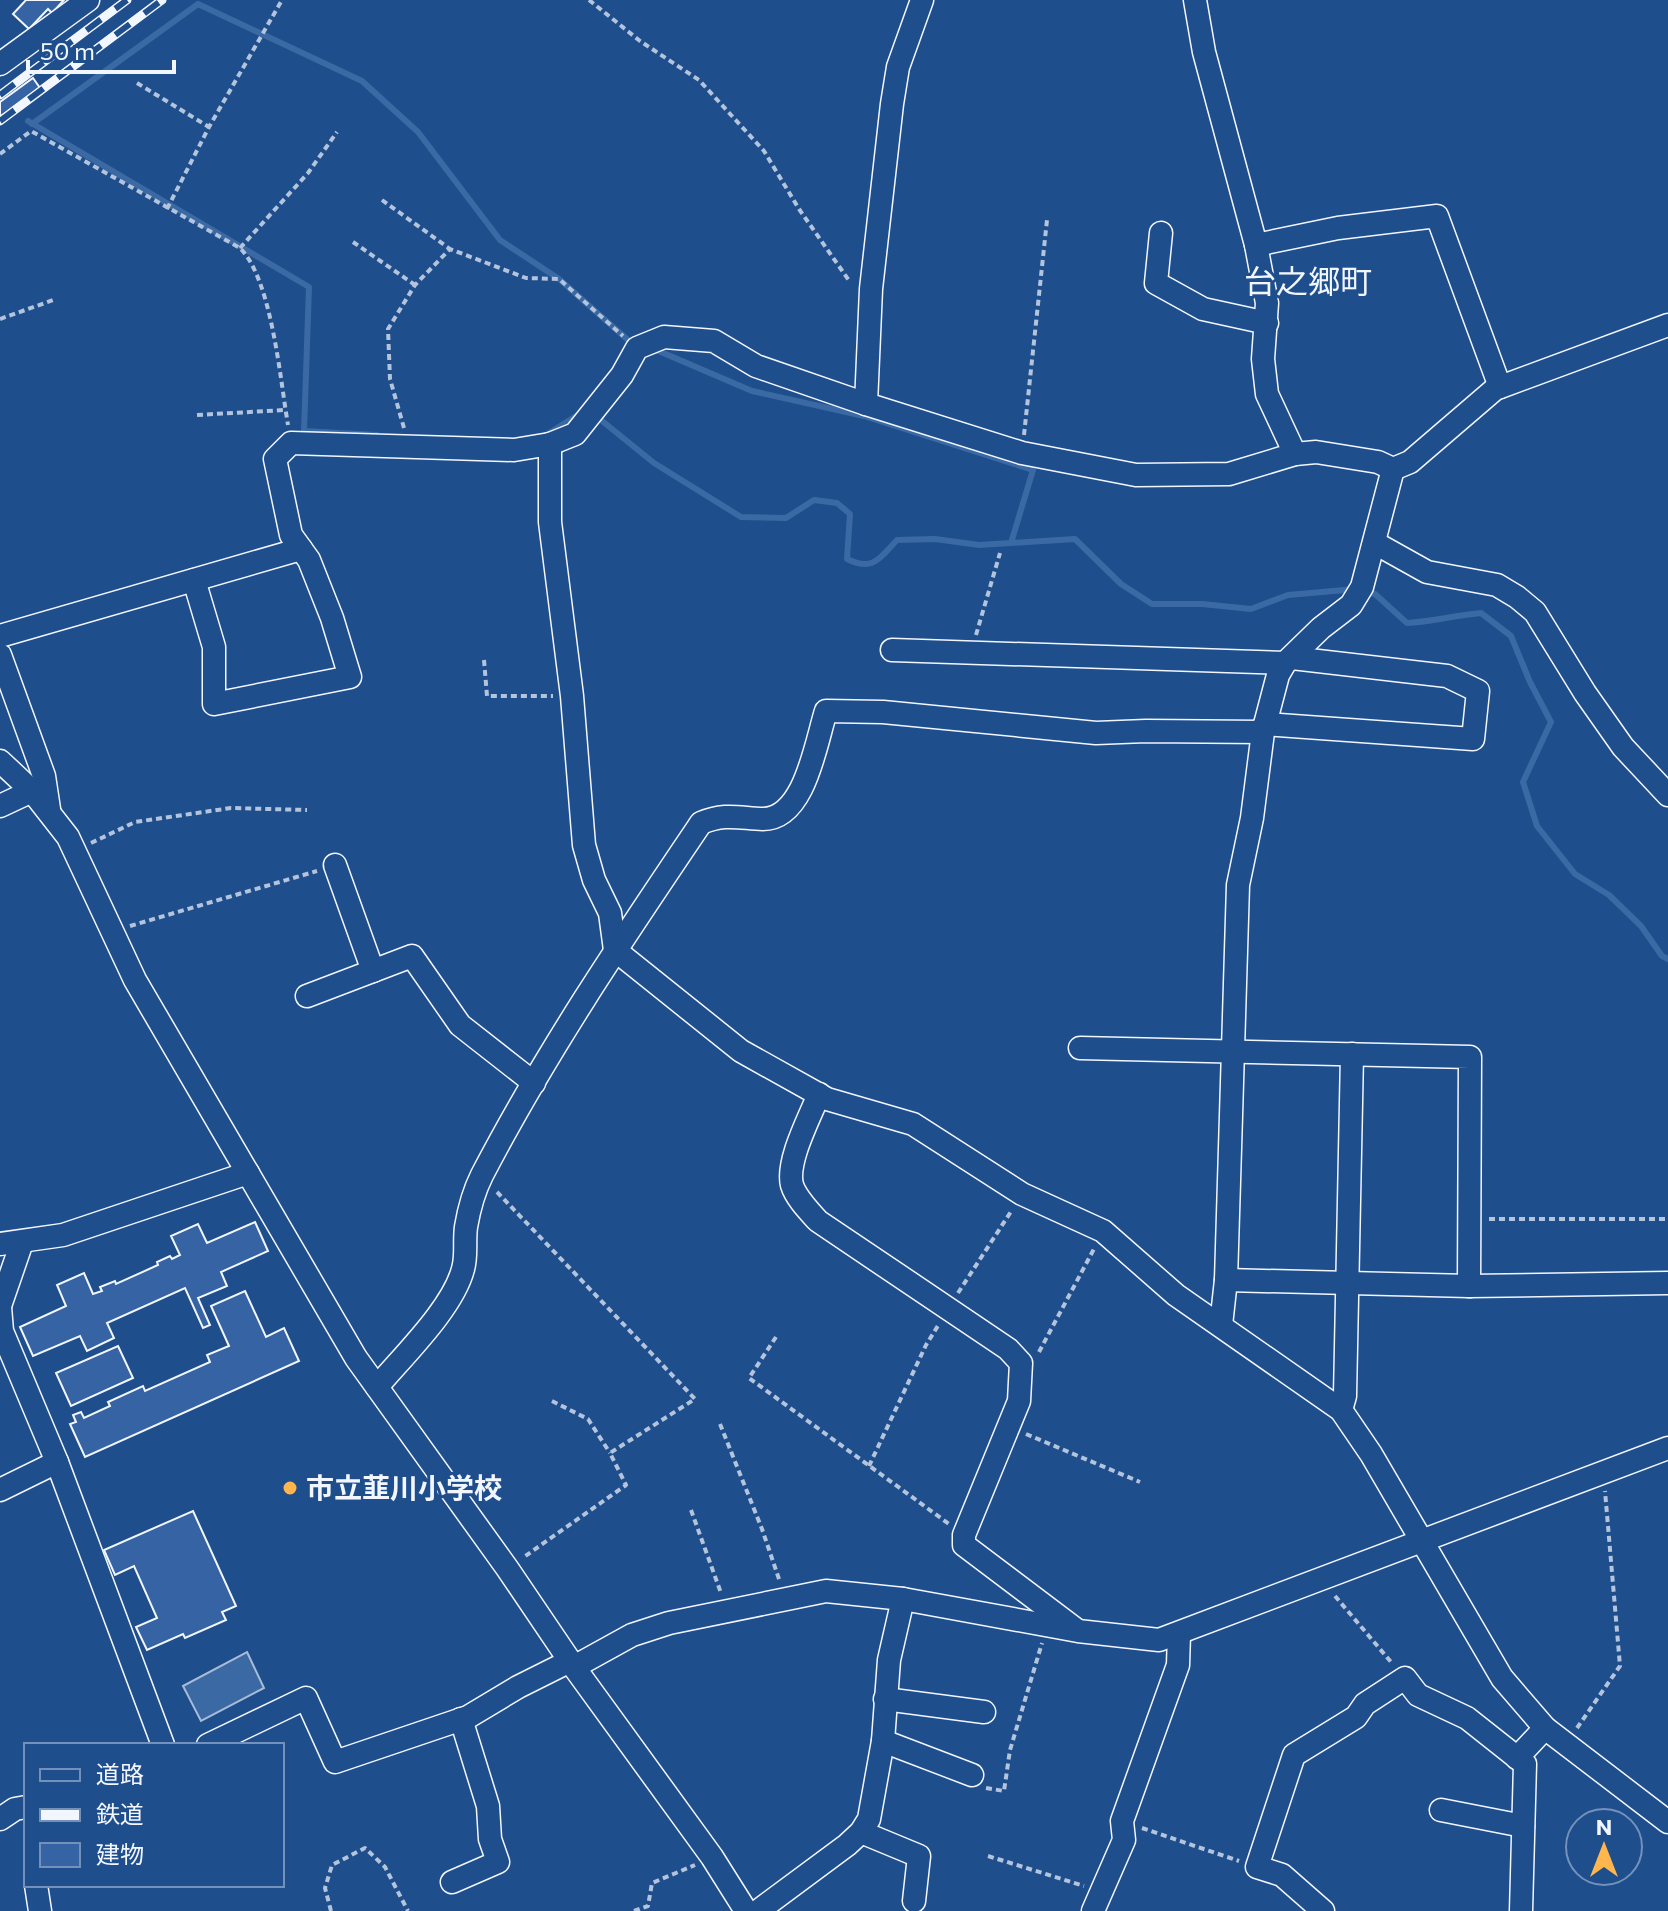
<svg xmlns="http://www.w3.org/2000/svg" width="1668" height="1911" viewBox="0 0 1668 1911" font-family="Commissioner,'Noto Sans JP',sans-serif">
<style>
.water{fill:#3b69a3;stroke:#a8bbd7;stroke-width:2}
.lines{fill:none;stroke-linecap:round;stroke-linejoin:round}
.stream{stroke:#3b69a3;stroke-width:6}
.building{fill:#3563a3;stroke:#f2f6ff;stroke-width:2}
.minor-casing{stroke:#f2f6ff;stroke-width:25}
.path{stroke:#b3c4dc;stroke-width:4;stroke-dasharray:6 4;stroke-linecap:butt}
.minor{stroke:#1f4e8c;stroke-width:22}
.rail-casing{stroke:#f2f6ff;stroke-width:9}
.rail{stroke:#1f4e8c;stroke-width:6;stroke-dasharray:18;stroke-linecap:butt}
.poi-dot{fill:#ffb74d;stroke:#1f4e8c;stroke-width:3}
.labels{text-anchor:middle;stroke-width:6;stroke-linejoin:round;paint-order:stroke}
.poi-label{font-size:28px;font-weight:bold;fill:#f2f6ff;stroke:#1f4e8c;text-anchor:start}
.quarter-label{font-size:32px;fill:#f2f6ff;stroke:#1f4e8c}
</style>
<rect width="100%" height="100%" fill="#1f4e8c"/>
<path class="water" d="M247 1652 264 1688 201 1721 183 1686Z"/>
<g class="lines">
<g class="stream">
<path d="M28 121 309 287 304 431 377 435"/>
<path d="M32 124 198 4 362 81 418 132 500 240 559 279 628 340 636 343"/>
<path d="M654 349 752 391 864 416 1033 470 1011 543"/>
<path d="M596 416 654 463 741 517 786 518 814 500 837 503 850 514 847 559C873 572 880 558 897 540L935 539 979 545 1075 539 1121 584 1152 604H1202L1251 609 1288 595 1356 589"/>
<path d="M546 435 581 413"/>
<path d="M1367 592 1375 594 1407 623C1432 622 1456 615 1481 613L1511 636 1530 682 1551 722 1523 782 1537 826 1575 874 1609 895 1641 926 1662 956 1668 959"/>
</g>
</g>
<g class="building">
<path d="M26 0H64L52 13 48 9 29 29 13 14Z"/>
<path d="M33 78 40 88 0 117V102Z"/>
<path d="M255 1222 268 1251 221 1272 227 1286 198 1298 210 1325 203 1328 185 1288 107 1323 114 1338 87 1351 80 1336 33 1356 20 1327 66 1306 57 1285 84 1273 93 1294 102 1291 100 1287 115 1281 116 1284 158 1265 157 1262 170 1256 172 1259 180 1255 171 1236 198 1224 207 1243Z"/>
<path d="M245 1291 266 1337 284 1328 299 1361 85 1457 70 1424 76 1422 73 1415 81 1412 84 1418 110 1406 108 1402 143 1386 145 1391 210 1362 207 1355 229 1346 211 1306Z"/>
<path d="M118 1346 133 1378 71 1406 56 1373Z"/>
<path d="M193 1511 236 1606 222 1612 226 1620 185 1638 183 1634 147 1650 136 1627 157 1618 134 1566 115 1575 104 1550Z"/>
</g>
<g class="lines">
<g class="minor-casing">
<g id="minor">
<path d="M1195 0 1204 52 1256 245 1267 303 1263 359 1267 394 1295 454"/>
<path d="M0 64 88 0"/>
<path d="M1161 233 1156 283 1203 309 1267 323"/>
<path d="M1256 245 1338 228 1437 216 1500 387"/>
<path d="M866 404 871 289 892 104 898 67 922 0"/>
<path d="M550 444V522L572 696 584 845 594 880 610 913 615 950 741 1051 827 1099 913 1124 1022 1194 1103 1231 1176 1295 1341 1410 1371 1454 1502 1678 1545 1728 1668 1822"/>
<path d="M1375 543 1427 572 1497 585 1517 597 1535 612 1585 693 1623 747 1668 795"/>
<path d="M194 580 214 647V704L350 677 332 618 309 560 291 535 275 459 291 443 514 450 550 444 575 434 622 375 637 348 664 337 714 341 756 366 866 404 1022 453 1136 475 1229 474 1295 454 1316 452 1378 462 1393 469 1410 462 1495 389 1668 325"/>
<path d="M0 636 301 549"/>
<path d="M892 650 1285 663"/>
<path d="M0 655 44 776 49 809"/>
<path d="M1265 724 1473 739 1478 691 1447 676 1292 658"/>
<path d="M0 761 32 791 68 837 135 980 356 1358 507 1568 574 1667 712 1857 746 1911"/>
<path d="M0 806 32 791"/>
<path d="M335 865 373 971"/>
<path d="M307 996 412 956 460 1025 534 1083"/>
<path d="M1080 1048 1470 1057 1469 1286"/>
<path d="M819 1094C810 1117 786 1161 792 1185 796 1198 809 1211 818 1221L1008 1349 1021 1363 1019 1401 964 1535V1545L1074 1628"/>
<path d="M0 1244 63 1235 248 1173"/>
<path d="M1226 1280 1469 1286 1668 1283"/>
<path d="M0 1306 22 1242"/>
<path d="M0 1307 2 1331 57 1462 163 1745"/>
<path d="M1221 1325 1226 1280 1238 885 1252 818 1263 732 1278 675 1285 663 1321 628 1351 605 1362 587 1393 469"/>
<path d="M377 1387C403 1356 453 1308 463 1269 467 1256 464 1241 466 1227 469 1209 474 1191 482 1175 546 1052 624 937 701 823 725 813 738 818 763 819 805 819 816 742 826 711L883 712 1096 733 1146 731 1263 732"/>
<path d="M1341 1410 1345 1396 1352 1054"/>
<path d="M0 1490 57 1462"/>
<path d="M574 1667 632 1635 669 1623 826 1591 903 1599 1078 1631 1159 1640 1668 1448"/>
<path d="M885 1699 984 1712"/>
<path d="M883 1741 972 1775"/>
<path d="M208 1745 306 1698 335 1762 468 1717 518 1687 570 1661"/>
<path d="M1517 1758 1545 1728"/>
<path d="M1441 1810 1523 1826"/>
<path d="M0 1819 15 1809 26 1807"/>
<path d="M861 1832 919 1856 914 1901"/>
<path d="M452 1882 498 1862 490 1839 488 1806 461 1719"/>
<path d="M36 1885 40 1911"/>
<path d="M758 1911 847 1845 861 1832 869 1819 883 1741 889 1660 903 1599"/>
<path d="M1093 1911 1124 1840 1122 1821 1178 1665 1179 1634"/>
<path d="M1323 1911 1282 1875 1257 1867 1294 1755 1356 1717 1365 1704 1405 1678 1418 1695 1467 1718 1525 1764 1521 1911"/>
</g>
</g>
<g class="path">
<path d="M589 0 640 41 699 80 764 151 799 209 850 282"/>
<path d="M137 83 209 127"/>
<path d="M0 154 31 131 240 248C272 280 280 379 288 425"/>
<path d="M382 200 450 249"/>
<path d="M167 209 209 127 282 0"/>
<path d="M353 242 415 285"/>
<path d="M240 248 308 173 337 132"/>
<path d="M0 319 56 299"/>
<path d="M197 415 285 410"/>
<path d="M404 428 390 379 388 329 415 285 450 249 526 278 559 279 623 336"/>
<path d="M1024 435 1047 220"/>
<path d="M976 635 1000 553"/>
<path d="M484 660 487 696H553"/>
<path d="M91 843 135 822 231 808 307 810"/>
<path d="M130 926 317 871"/>
<path d="M497 1192 695 1399 610 1453 626 1485 524 1557"/>
<path d="M1489 1219H1668"/>
<path d="M958 1293 1012 1210"/>
<path d="M776 1337 749 1378 949 1524"/>
<path d="M1039 1352 1095 1247"/>
<path d="M552 1401 588 1419 610 1453"/>
<path d="M720 1424 762 1529 780 1582"/>
<path d="M1026 1434 1140 1482"/>
<path d="M869 1466 926 1345 939 1324"/>
<path d="M691 1510 721 1593"/>
<path d="M1335 1596 1391 1662"/>
<path d="M1577 1728 1620 1666 1605 1491"/>
<path d="M986 1788 1004 1791 1010 1750 1042 1643"/>
<path d="M1142 1828 1239 1861"/>
<path d="M988 1856 1084 1886"/>
<path d="M331 1911 325 1888 332 1865 365 1848 385 1867 408 1911"/>
<path d="M634 1911 648 1906 652 1883 695 1865"/>
</g>
<use href="#minor" class="minor"/>
<g class="rail-casing">
<g id="rail">
<path d="M0 95 127 0"/>
<path d="M0 121 162 0"/>
</g>
</g>
<use href="#rail" class="rail"/>
</g>
<circle class="poi-dot" cx="290" cy="1488" r="8"/>
<g class="labels">
<g class="poi-label">
<text x="306" y="1498">市立韮川小学校</text>
</g>
<g class="quarter-label">
<text x="1308" y="293">台之郷町</text>
</g>
</g>
<rect x="24" y="1743" width="260" height="144" fill="#1f4e8c" stroke="#7391ba" stroke-width="2"/>
<rect x="40" y="1769" width="40" height="12" fill="#1f4e8c" stroke="#7391ba" stroke-width="2"/>
<text x="96" y="1783" font-size="24" fill="#f2f6ff">道路</text>
<rect x="40" y="1809" width="40" height="12" fill="#f2f6ff" stroke="#7391ba" stroke-width="2"/>
<text x="96" y="1823" font-size="24" fill="#f2f6ff">鉄道</text>
<rect x="40" y="1843" width="40" height="24" fill="#3563a3" stroke="#7391ba" stroke-width="2"/>
<text x="96" y="1863" font-size="24" fill="#f2f6ff">建物</text>
<g transform="translate(1604 1847)"><circle r="38" fill="#1f4e8c" stroke="#7391ba" stroke-width="2"/>
<path d="M0-6L14 30L0 20L-14 30Z" fill="#ffb74d"/>
<text y="-12" font-size="22" font-weight="bold" text-anchor="middle" fill="#f2f6ff">N</text>
</g>
<path d="M28 60v12h146v-12" fill="none" stroke="#f2f6ff" stroke-width="4"/>
<text x="40" y="60" font-size="24" fill="#f2f6ff" stroke="#1f4e8c" stroke-width="6" paint-order="stroke">50 m</text>
</svg>
